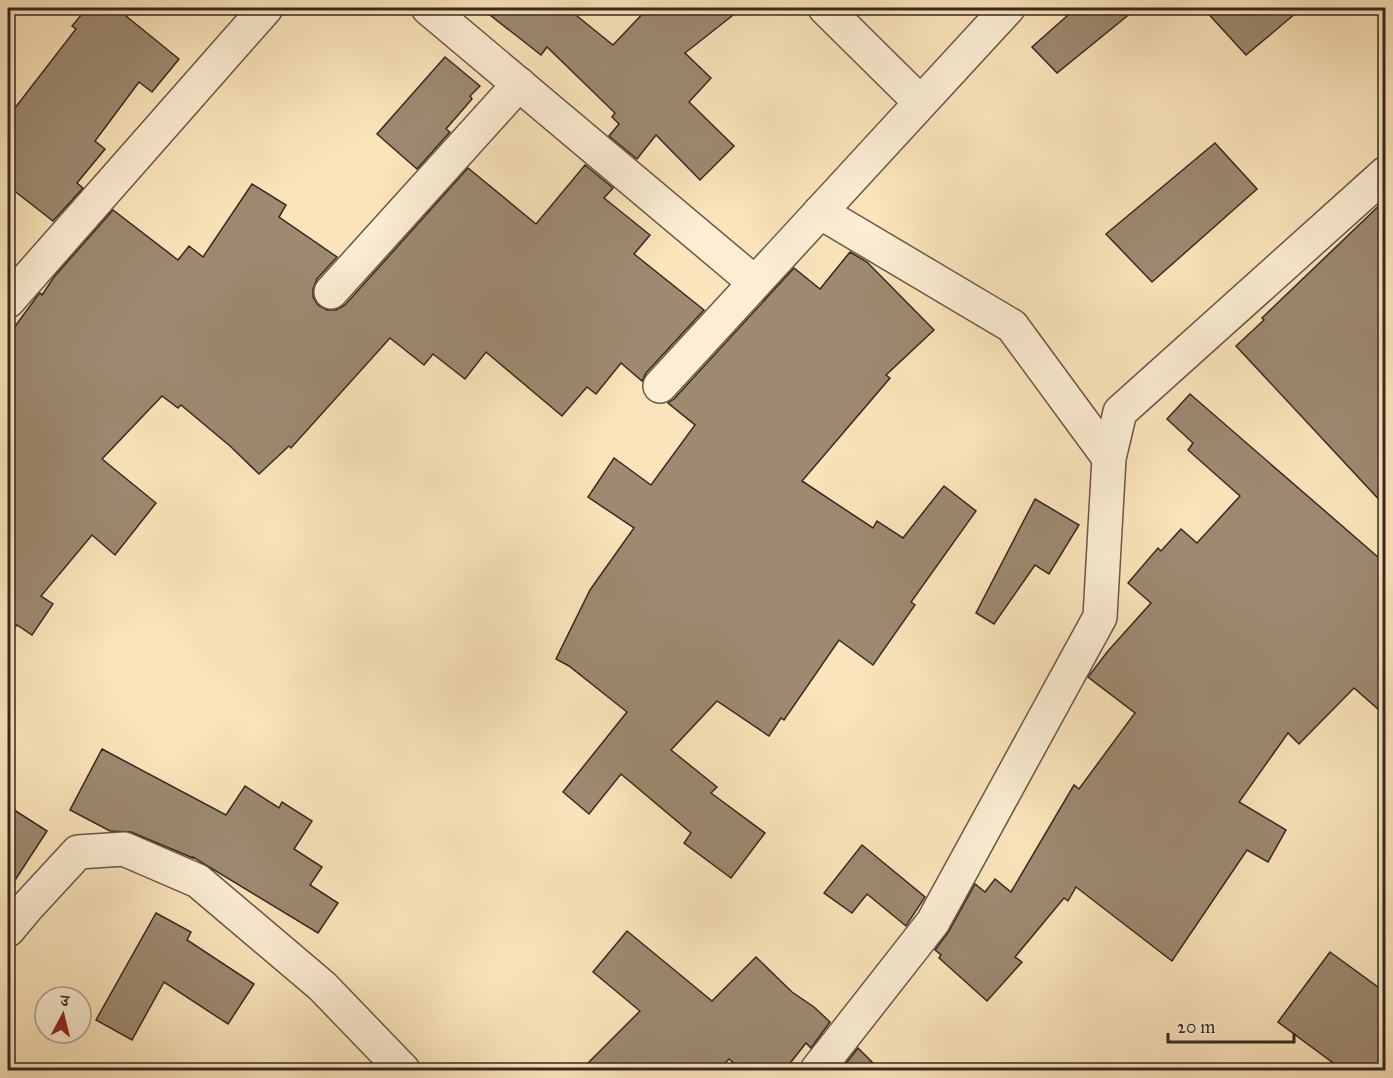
<svg xmlns="http://www.w3.org/2000/svg" width="1393" height="1078" viewBox="0 0 1393 1078" font-family="'IM FELL Great Primer','Noto Serif Devanagari',serif">
<style>
.building{fill:#9d8a71;stroke:#372820;stroke-width:1.5}
.lines{fill:none;stroke-linecap:round;stroke-linejoin:round}
.minor-casing{stroke:#685747;stroke-width:36}
.tertiary-casing{stroke:#685747;stroke-width:36}
.minor{stroke:#fcedd3;stroke-width:33}
.tertiary{stroke:#fcedd3;stroke-width:33}
</style>
<rect width="100%" height="100%" fill="#fbe4bb"/>
<filter id="stains"><feTurbulence type="fractalNoise" baseFrequency=".00333" numOctaves="4"/><feColorMatrix values="0 0 0 0 .2 0 0 0 0 .09 0 0 0 0 .02 0 0 0 .5 -.17"/></filter>
<radialGradient id="worn" r=".72"><stop offset=".6" stop-color="#630" stop-opacity="0"/><stop offset="1" stop-color="#630" stop-opacity=".3"/></radialGradient>
<g class="building">
<path d="M87 8H116L179 59 152 92 139 82 95 141 105 149 77 183 83 188 53 221 8 186V117L76 29 72 26Z"/>
<path d="M481 8H567L613 45 648 8H742L685 53 711 78 689 102 734 146 700 180 656 135 637 159 609 136 619 124 612 117 615 113 547 47 541 55Z"/>
<path d="M1076 8H1137L1057 73 1032 47Z"/>
<path d="M1203 8H1302L1246 55Z"/>
<path d="M445 57 480 86 470 96 472 99 446 129 450 132 417 169 377 134Z"/>
<path d="M1215 143 1257 189 1152 282 1106 234Z"/>
<path d="M585 165 613 188 604 198 650 235 634 254 704 310 646 373 642 381 621 363 596 394 587 387 562 416 486 352 465 379 433 354 424 365 390 338 291 448 289 446 259 474 230 446 181 405 178 408 162 396 102 459 156 503 115 555 92 535 41 596 53 604 32 635 17 625 8 636V336L38 295 40 293 42 295 54 277 113 210 178 260 189 246 203 257 252 184 286 205 279 217 337 257 317 279 313 289V297L318 305 327 310H336L345 305 468 168 536 224Z"/>
<path d="M1386 199V507L1236 346 1264 320 1262 318Z"/>
<path d="M850 252 867 262 934 330 886 375 890 378 802 481 873 528 877 521 903 538 944 486 976 511 911 602 915 605 873 665 839 640 784 720 781 718 769 736 717 701 671 750 717 787 711 793 765 833 731 878 684 843 691 833 621 774 589 814 563 792 627 712 569 666 556 659 590 590 634 528 588 497 614 458 651 485 695 425 668 403 674 399 794 268 820 289Z"/>
<path d="M1190 394 1386 564V716L1354 688 1299 744 1288 733 1239 802 1286 830 1268 862 1247 850 1172 961 1076 887 1068 901 1064 898 1015 957 1022 962 987 1001 939 958 941 955 935 950 949 931 975 884 985 892 995 879 1011 892 1074 785 1079 789 1135 713 1088 677 1108 651 1151 603 1128 583 1158 548 1161 551 1181 529 1197 543 1240 496 1188 450 1193 443 1167 419Z"/>
<path d="M1035 499 1079 525 1049 574 1035 565 994 624 976 613Z"/>
<path d="M102 749 226 815 245 786 279 808 282 802 312 821 294 849 322 867 310 885 338 903 318 933 193 857V858L131 832 110 831 70 810Z"/>
<path d="M8 806 47 831 8 891Z"/>
<path d="M862 845 925 897 906 926 867 894 852 913 824 893Z"/>
<path d="M156 913 191 932 187 940 254 984 228 1024 164 982 132 1040 96 1020Z"/>
<path d="M627 931 712 1001 756 957 792 992 814 1007 830 1022 811 1048 806 1043 784 1071H743L729 1059 717 1071H580L640 1011 593 972Z"/>
<path d="M1330 952 1386 993V1071H1344L1278 1022Z"/>
<path d="M858 1048 881 1071H840Z"/>
</g>
<g class="lines">
<g class="minor-casing">
<g id="minor">
<path d="M428 8 754 282"/>
<path d="M825 8 920 102"/>
<path d="M820 212 1012 326 1109 458"/>
<path d="M331 292 519 84"/>
<path d="M8 301 266 8"/>
<path d="M660 386 1008 8"/>
<path d="M817 1070 933 922 1100 617 1109 458 1120 412 1386 173"/>
</g>
</g>
<g class="tertiary-casing">
<path id="tertiary" d="M8 930 29 905 78 852 124 849 198 881 322 986 403 1070"/>
</g>
<use href="#minor" class="minor"/>
<use href="#tertiary" class="tertiary"/>
</g>
<rect width="1393" height="1078" fill="none" stroke="#fbe4bb" stroke-width="30"/>
<rect x="9" y="9" width="1375" height="1060" fill="none" stroke="#372820" stroke-width="3"/>
<rect x="15" y="15" width="1363" height="1048" fill="none" stroke="#372820" stroke-width="1.5"/>
<g transform="translate(63 1015) rotate(7)"><circle r="28" fill="#fcedd3" stroke="#ad9e8b" stroke-width="1.5"/>
<path d="M0-4.5L10 22L0 15L-10 22Z" fill="#8f2418"/>
<text y="-9" font-size="16" font-weight="bold" text-anchor="middle" fill="#372820">उ</text>
</g>
<path d="M1168 1033v9h126v-9" fill="none" stroke="#372820" stroke-width="3"/>
<text x="1177" y="1033" font-size="18" fill="#372820" stroke="#fcedd3" stroke-width="4.5" paint-order="stroke">20 m</text>
<rect width="100%" height="100%" filter="url(#stains)"/>
<rect width="100%" height="100%" fill="url(#worn)"/>
</svg>
